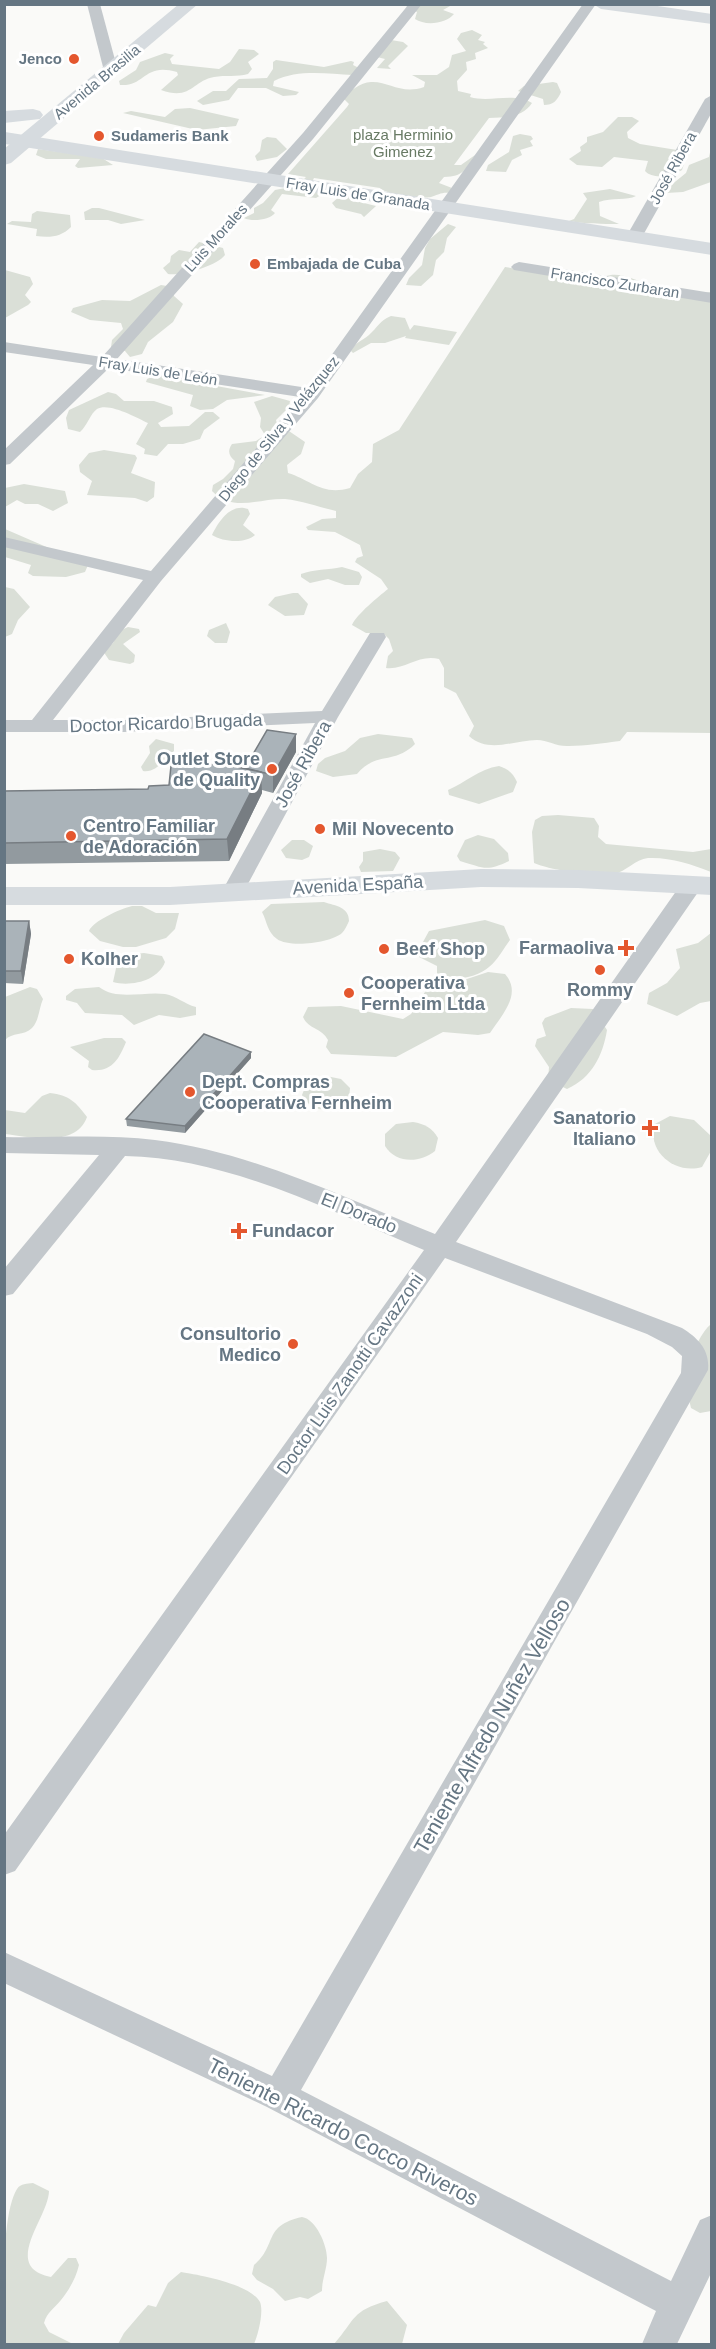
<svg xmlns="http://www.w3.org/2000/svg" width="716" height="2349" viewBox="0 0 716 2349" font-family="Arial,sans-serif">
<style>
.green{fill:#dadfd7}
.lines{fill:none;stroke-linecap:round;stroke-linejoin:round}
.street{fill:#c3c8cc;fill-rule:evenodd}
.secondary{fill:#d6dbdf;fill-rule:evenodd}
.primary{fill:#d6dbdf;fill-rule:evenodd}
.wall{fill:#929a9f}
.shaded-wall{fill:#777d82}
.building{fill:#aab3b9;stroke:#777d82;stroke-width:1.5}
.poi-dot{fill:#e4572e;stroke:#fff;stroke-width:2}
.labels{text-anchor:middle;stroke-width:6;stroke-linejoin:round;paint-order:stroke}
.far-poi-label{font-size:15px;font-weight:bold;fill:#657683;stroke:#fff;text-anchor:start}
.far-street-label{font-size:15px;fill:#657683;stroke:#fff}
.far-park-label{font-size:15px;fill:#687a64;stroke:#fff}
.street-label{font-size:18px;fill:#657683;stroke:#fff}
.poi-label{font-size:18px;font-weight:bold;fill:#657683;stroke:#fff;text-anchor:start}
.near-street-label{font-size:21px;fill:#657683;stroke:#fff}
</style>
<rect width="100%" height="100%" fill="#fafaf8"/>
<g class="green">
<path d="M404 5H452L443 10 454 14C446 24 425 26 415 19L417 12Z"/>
<path d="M472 30 482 35 478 40 485 42 483 44 488 48 475 53 476 59 466 62 467 70 457 81 458 91 471 94 470 97C490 103 513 92 532 103 522 118 506 117 489 118L454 165H461L475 155C464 171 464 176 444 177L439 183 452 188 449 193C442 192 438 195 431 197 423 199 384 194 380 188L314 178 312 182 303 180 306 177 288 174 347 107 349 104 342 97C350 92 360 82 371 82 389 81 401 95 424 87L425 82 412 75H437L449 67 452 55 466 51 457 39 461 33Z"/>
<path d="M391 40 403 42 408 46 388 66 391 69 377 68 385 59 373 56Z"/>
<path d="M239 49 254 50 259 54 248 62 252 69 248 74C237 77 225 75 214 77 192 81 191 101 161 90L178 75 177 72C144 62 145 87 120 85L119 81 136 70 140 62 165 53 174 55 170 59 172 64 219 69 230 62Z"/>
<path d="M276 60 324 67 351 61 354 62 353 65 359 68 353 75C327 74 298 69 274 81L273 86 299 92 296 95 283 96 266 88H238L229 100 203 105 197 101 213 91H226L239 79 267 78 273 69V62Z"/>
<path d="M553 82 557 83 561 92C557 101 553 105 544 105L543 99 518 91 524 86Z"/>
<path d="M190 108 239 119 236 126 197 130 123 113 131 111 165 117 175 109Z"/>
<path d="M618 117H632L639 121 627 132 628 138 640 144 677 150 684 164 682 170C673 176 653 180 645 171L648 161 614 157 602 167 577 165 569 159 581 151 580 147 587 142V137L603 132Z"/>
<path d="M520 134 531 136 533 139 530 141 533 146 520 150 522 155 512 160 506 172 486 171 488 165 509 152 513 136Z"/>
<path d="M267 137 276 138 287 149 277 157 257 161 255 156 260 151 262 140Z"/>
<path d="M711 148V182L683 192 666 193 665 190 686 173 689 165 709 157Z"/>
<path d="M38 149 102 158 113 165 78 168 75 166 80 159H46L36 155Z"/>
<path d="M285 188 321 192V195L316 198 282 194 271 210 275 213C270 220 252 222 244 218L254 213V208L263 203 275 190Z"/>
<path d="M610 189 636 196C627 201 612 197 599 202L600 216 619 224C602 224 586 224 569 221L574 219 587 199 583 193Z"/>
<path d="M340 196 364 200V203L376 206 364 217 361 214 336 208 332 203Z"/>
<path d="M92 208H99L145 220 121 224 108 220H85L84 212Z"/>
<path d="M37 211 70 215 71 227C61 237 50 238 36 236L37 229 7 224 12 221 31 222 32 214Z"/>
<path d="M448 224 456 227 447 238 444 252 436 260 433 275 421 286 406 285 409 278 422 265 425 248 430 239Z"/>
<path d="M199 242 223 248 225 255C217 266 181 276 168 274L163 268 170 262 171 256 179 250 190 252Z"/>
<path d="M505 267 595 282C614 267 630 279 649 284 663 288 698 295 711 292V733L627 732 620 741C603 743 585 746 569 746 557 747 548 740 537 740 514 740 489 754 469 736L474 726 456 693 444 687V668L439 659C418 654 406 670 386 668L388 656 393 651 389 639 383 633H366L352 625C357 614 378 597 388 589L381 579 355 562 357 558 363 556 360 545 335 532 308 530 306 527 322 519 336 518V511C319 507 303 501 285 499 259 498 233 513 212 491L213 485 223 479 233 469 235 461C229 456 227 451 232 444L256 441 265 435 260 427 261 418 254 402 272 396 290 401 289 407 276 420 278 428 286 429 305 442 301 454 287 465 288 473C311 480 322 496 350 488L358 474 372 462 373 444 399 430Z"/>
<path d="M5 270 30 277 33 284 25 295 31 302 28 305 5 318Z"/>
<path d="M161 285 173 287 174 296 183 304 173 322 148 342 142 354 130 357 125 351 111 347 112 340 123 329 121 323 90 320 71 312 73 308 102 300 130 301Z"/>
<path d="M391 316 405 318 410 330 414 325 457 332 449 345 405 338 406 336 385 343H371L353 353 351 351C356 341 361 342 369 335 377 328 380 320 391 316Z"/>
<path d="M156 375 265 395 227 400 213 409 200 410 190 406 193 395 146 382 147 379Z"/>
<path d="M108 392 116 394 124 401H154L172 407 173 414 158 423 161 427 189 426 205 412H213L220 418 204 430 200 439 183 444H168L157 456 144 454 145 449 136 444 148 423C137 418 109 402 97 409 90 414 87 426 80 432L68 429 66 418 69 410Z"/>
<path d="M104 450 135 455 137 458 131 473 155 482 154 497 147 502 135 498 87 495 92 481 80 472 79 465 89 453Z"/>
<path d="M24 484 65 491 68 503 53 511 38 504H25L17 500 5 507V488Z"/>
<path d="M244 508 248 509 250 514 243 525 255 535C245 544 223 542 212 535 218 523 228 506 244 508Z"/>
<path d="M5 529 88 565 85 572 66 577 33 576 28 573 31 565 5 557Z"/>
<path d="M342 567 359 572 362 577 359 585H345L328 579 310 583 301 577V574C314 569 328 570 342 567Z"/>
<path d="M5 587 14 589 30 607 18 620 12 634 5 637Z"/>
<path d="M293 593H298L308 604 304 615 285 616 268 605 275 597Z"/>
<path d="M226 623 230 632 227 643H215L207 636 209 630Z"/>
<path d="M128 627 139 629 140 632 123 644 135 655 134 662 130 664 109 660 103 651 113 643 119 631Z"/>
<path d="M378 734 412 738 415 744C394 765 376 751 357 774L333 777 316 771 318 764 325 758 345 751 360 738Z"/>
<path d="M156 739 174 744V751C164 759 157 773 143 771L141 767 150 753 149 746Z"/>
<path d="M499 766C508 769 513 773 517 782L513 792 479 804 449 795 448 790C465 783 479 769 499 766Z"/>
<path d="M558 815 594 818 599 826 598 837 606 844 693 852 711 849V872C691 864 670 857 648 858 635 859 626 872 614 874 594 876 553 871 534 863L532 832 535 820 542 816Z"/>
<path d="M478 835 494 839 508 853 509 861C486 872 484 868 460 861L457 856 465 840Z"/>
<path d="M292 840H304L313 846 309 857 302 860 286 858 281 850Z"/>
<path d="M380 849 395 852 400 858 393 871 361 872 359 867 363 861V852Z"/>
<path d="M324 902C336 906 349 907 349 921 347 925 345 930 342 933 331 943 289 948 277 939 267 932 267 921 262 912L271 904Z"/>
<path d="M132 906H142L156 913H179L175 929 166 938 136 947H123L100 941 89 931C93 921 120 909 132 906Z"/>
<path d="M485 920 504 926 510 940C503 949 498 960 489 967 477 978 452 982 437 975V966L419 957 417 953 429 931Z"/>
<path d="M711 933V1001L700 1003 677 1016 647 1004 649 993 667 983 680 968 676 949 698 943Z"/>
<path d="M144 953 162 956 165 962C158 981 130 987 113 982L117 964 135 954Z"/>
<path d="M488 972 505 974C523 994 501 1016 490 1033L478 1035 443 1032 396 1057 331 1054 326 1047 328 1040C322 1028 308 1029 303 1017L308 1007 341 1006 403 1019 411 1014 430 984 461 981Z"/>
<path d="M30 987 37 989 43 999C39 1008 39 1021 32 1028 24 1036 12 1032 5 1040V997Z"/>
<path d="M99 987C117 1001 144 991 165 994 177 996 184 1004 196 1007V1015L180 1018 159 1015 134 1025 122 1015 85 1013 77 1003 66 1000V996L75 989Z"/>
<path d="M571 1008 593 1009 607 1030C603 1055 592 1078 567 1089L548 1080 549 1067 535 1046 537 1039 546 1036 542 1023 545 1018Z"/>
<path d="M104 1038H122L126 1042C119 1059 112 1072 92 1070L88 1067 89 1061 70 1047Z"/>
<path d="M326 1076 341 1079 350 1088 349 1099C337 1114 311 1114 302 1095L306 1085Z"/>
<path d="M50 1093C69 1095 76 1102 87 1117 76 1148 30 1137 5 1134V1110L25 1113 42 1096Z"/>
<path d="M670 1116 694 1120 711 1136V1151L702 1167C676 1175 646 1152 655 1124Z"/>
<path d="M413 1122C425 1124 432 1128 438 1138L435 1151C420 1163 396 1164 385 1146V1134L396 1124Z"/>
<path d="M711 1324V1411L700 1413 691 1408C684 1382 691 1342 711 1324Z"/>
<path d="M33 2183 49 2191C49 2217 0 2267 51 2277L68 2258H76L79 2265C76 2278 69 2290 61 2300 54 2309 47 2312 44 2323L49 2332 73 2344H5C4 2307 0 2217 17 2189 21 2183 27 2184 33 2183Z"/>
<path d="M302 2217C316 2219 327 2245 327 2258 327 2269 322 2279 322 2291L308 2299 300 2297 285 2301 273 2289 257 2280 252 2274 254 2265C278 2245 262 2226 302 2217Z"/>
<path d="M181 2272C200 2275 250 2284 260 2302 264 2312 258 2335 254 2344H118L124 2333 148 2305 156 2307 168 2283Z"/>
<path d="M387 2301 407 2325 402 2344H334C356 2319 351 2311 387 2301Z"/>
</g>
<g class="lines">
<g class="street">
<path d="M87 4H100L118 71 116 74H106L104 71Z"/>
<path d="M409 4H422L313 139 117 359 308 388 583 4H596L318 398 161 581 53 720H124L322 711 370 633H384L386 637 338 717 243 893 240 898H224L221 893 315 723 124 732H4V720H32L143 580 4 547V537L151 571 300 397 109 368 10 464 4 465V450L93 365 4 352V342L102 357 303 133Z"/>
<path d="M712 95V112L642 237 634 242 629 240 626 237 705 99Z"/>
<path d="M519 262 712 293V303L514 270 511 267 514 264Z"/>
<path d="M692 878 700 880 703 885 456 1242 682 1328C698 1338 710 1350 708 1370L301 2090 671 2281 700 2220 712 2215V2271L677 2344H642L656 2311 267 2107 4 1983V1952L272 2076 681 1373 682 1356 672 1347 647 1334 445 1258 15 1871 4 1875V1835L424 1250C329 1211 230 1158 125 1156L13 1294 4 1296V1269L99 1155 4 1153V1137C53 1138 107 1134 155 1140 252 1152 345 1198 435 1234L684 880Z"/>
</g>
<g class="secondary">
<path d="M593 4H644L712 14V24L601 9Z"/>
<path d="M33 109 40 111 43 115 40 119 4 123V111Z"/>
<path d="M5 132 712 243V255L5 144Z"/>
</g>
<g class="primary">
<path d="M179 4H198L11 163 4 165V149Z"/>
<path d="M481 869 578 870 712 877V895L578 888 481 887 170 905H4V887H170Z"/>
</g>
</g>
<g class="wall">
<path d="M296 752 273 793 262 790V793L229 861 4 864V791L148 789 245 769Z"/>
<path d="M4 921H29L31 934 23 984 4 983Z"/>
<path d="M251 1052V1058L185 1133 127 1126 126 1119Z"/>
</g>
<g class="shaded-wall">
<path d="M296 734V752L273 793V775Z"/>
<path d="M261 772 262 793 229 861 227 839Z"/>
<path d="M29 921 31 934 23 984 21 971Z"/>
<path d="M251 1052V1058L185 1133V1126Z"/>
</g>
<g class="building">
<path d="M267 730 296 734 273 775 245 768Z"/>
<path d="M222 764 261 772 227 839 4 843V791L148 789 149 786 169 785 171 766Z"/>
<path d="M4 921H29L21 971H4Z"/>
<path d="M204 1034 251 1052 185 1126 126 1119Z"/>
</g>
<g class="poi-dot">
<circle cx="74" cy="59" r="6"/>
<circle cx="99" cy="136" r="6"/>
<circle cx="255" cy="264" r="6"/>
<circle cx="272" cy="769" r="6"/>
<circle cx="320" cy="829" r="6"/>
<circle cx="71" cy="836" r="6"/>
<path d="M623 939h6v6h6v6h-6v6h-6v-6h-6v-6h6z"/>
<circle cx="384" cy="949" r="6"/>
<circle cx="69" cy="959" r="6"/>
<circle cx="600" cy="970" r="6"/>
<circle cx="349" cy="993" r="6"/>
<circle cx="190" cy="1092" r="6"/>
<path d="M647 1119h6v6h6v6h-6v6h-6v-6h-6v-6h6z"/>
<path d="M236 1222h6v6h6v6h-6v6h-6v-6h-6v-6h6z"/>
<circle cx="293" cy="1344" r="6"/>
</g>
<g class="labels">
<g class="far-poi-label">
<text x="62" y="64" text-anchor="end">Jenco</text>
<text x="111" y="141">Sudameris Bank</text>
<text x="267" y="269">Embajada de Cuba</text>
</g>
<g class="far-street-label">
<text transform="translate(97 82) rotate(-40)" y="5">Avenida Brasilia</text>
<text transform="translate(673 168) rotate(-61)" y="5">José Ribera</text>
<text transform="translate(358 194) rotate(9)" y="5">Fray Luis de Granada</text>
<text transform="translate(216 238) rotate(-48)" y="5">Luis Morales</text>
<text transform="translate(615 283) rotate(9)" y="5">Francisco Zurbaran</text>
<text transform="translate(158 371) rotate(9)" y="5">Fray Luis de León</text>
<text transform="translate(279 429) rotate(-51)" y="5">Diego de Silva y Velázquez</text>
</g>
<g class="far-park-label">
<text x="403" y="140">plaza Herminio<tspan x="403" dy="17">Gimenez</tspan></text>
</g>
<g class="street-label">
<text transform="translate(166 723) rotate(-2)" y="6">Doctor Ricardo Brugada</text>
<text transform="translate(303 764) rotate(-61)" y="6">José Ribera</text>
<text transform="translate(358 885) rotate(-3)" y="6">Avenida España</text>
<text transform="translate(359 1213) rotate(22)" y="6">El Dorado</text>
<text transform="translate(350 1374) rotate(-55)" y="6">Doctor Luis Zanotti Cavazzoni</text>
</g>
<g class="poi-label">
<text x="260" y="765" text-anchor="end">Outlet Store<tspan x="260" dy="21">de Quality</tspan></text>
<text x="83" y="832">Centro Familiar<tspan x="83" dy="21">de Adoración</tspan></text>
<text x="332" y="835">Mil Novecento</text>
<text x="614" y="954" text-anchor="end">Farmaoliva</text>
<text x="396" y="955">Beef Shop</text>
<text x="81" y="965">Kolher</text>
<text x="361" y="989">Cooperativa<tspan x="361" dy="21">Fernheim Ltda</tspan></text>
<text x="600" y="996" text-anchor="middle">Rommy</text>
<text x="202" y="1088">Dept. Compras<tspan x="202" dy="21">Cooperativa Fernheim</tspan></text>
<text x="636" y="1124" text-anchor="end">Sanatorio<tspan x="636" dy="21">Italiano</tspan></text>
<text x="252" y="1237">Fundacor</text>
<text x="281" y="1340" text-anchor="end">Consultorio<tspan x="281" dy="21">Medico</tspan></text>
</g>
<g class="near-street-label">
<text transform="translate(492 1726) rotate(-60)" y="7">Teniente Alfredo Nuñez Velloso</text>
<text transform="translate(343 2132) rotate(27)" y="7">Teniente Ricardo Cocco Riveros</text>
</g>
</g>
<rect width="716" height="2349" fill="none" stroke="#657683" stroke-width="12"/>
</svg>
